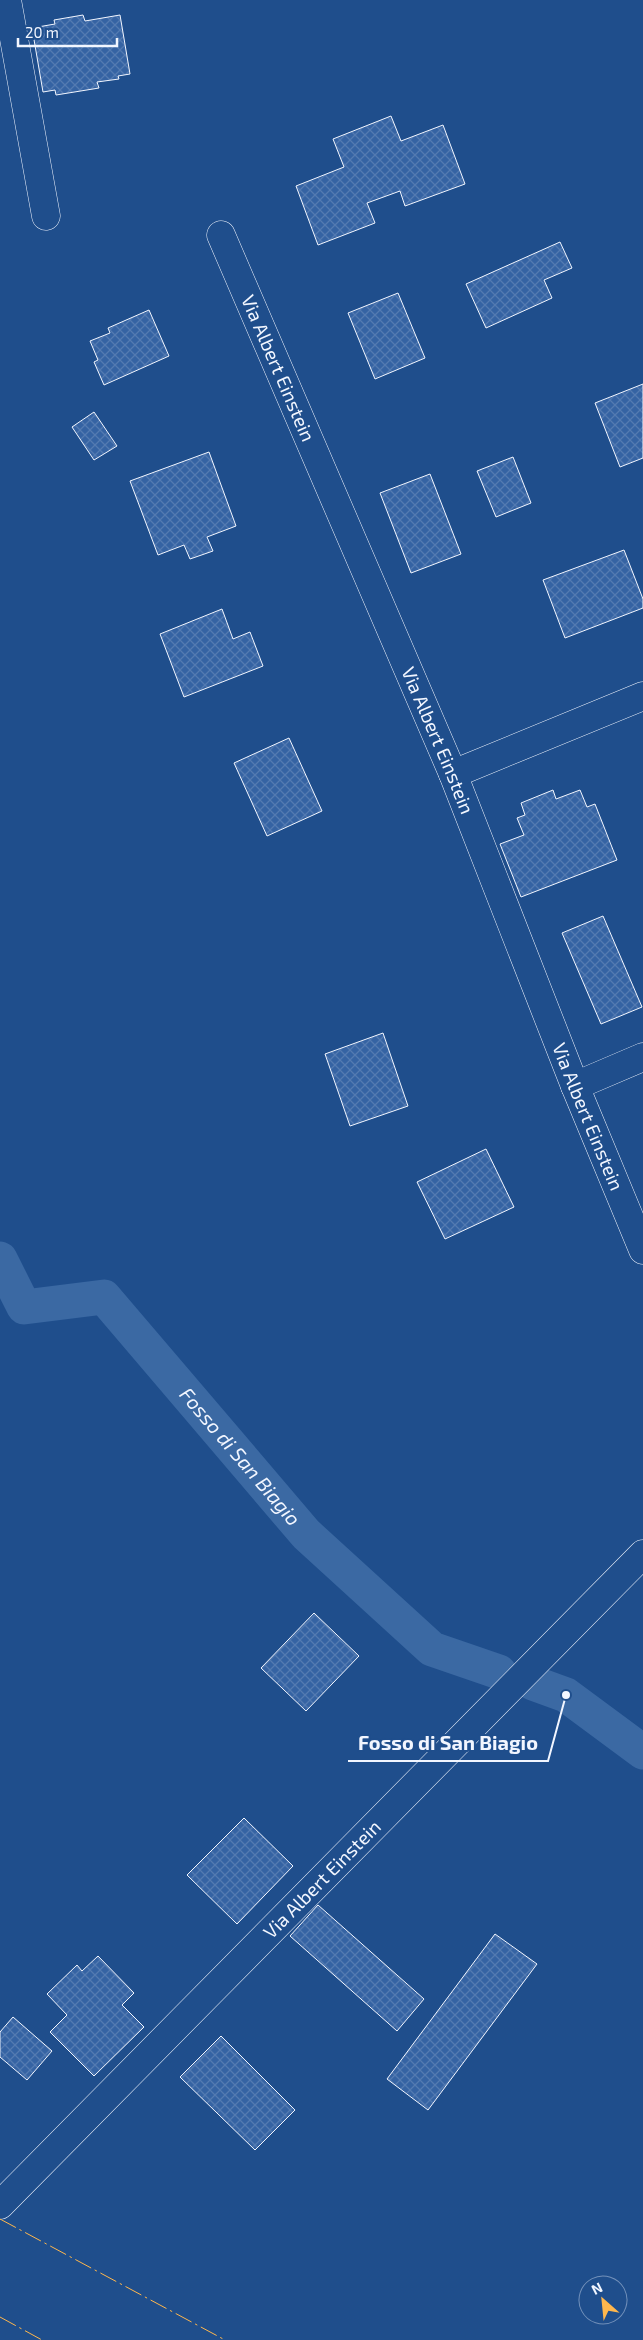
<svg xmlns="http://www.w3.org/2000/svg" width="643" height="2340" viewBox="0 0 643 2340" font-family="'Exo 2',sans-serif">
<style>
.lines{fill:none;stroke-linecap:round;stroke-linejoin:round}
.canal{stroke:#3b69a3;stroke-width:35}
.building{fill:url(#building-cross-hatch);stroke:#f2f6ff}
.minor-casing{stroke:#f2f6ff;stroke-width:29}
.minor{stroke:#1f4e8c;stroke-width:28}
.power{stroke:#ffb74d;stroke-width:1;stroke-dasharray:18 4 2.5 4;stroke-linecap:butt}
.labels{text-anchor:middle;stroke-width:4;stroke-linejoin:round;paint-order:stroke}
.street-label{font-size:19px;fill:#f2f6ff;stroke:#1f4e8c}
.water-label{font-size:20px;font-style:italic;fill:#f2f6ff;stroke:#1f4e8c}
.leader{fill:none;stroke:#f2f6ff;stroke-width:2}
.callout-dot{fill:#f2f6ff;stroke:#1f4e8c;stroke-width:2}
.callout-label{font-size:20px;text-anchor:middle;font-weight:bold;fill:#f2f6ff;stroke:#1f4e8c;stroke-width:4;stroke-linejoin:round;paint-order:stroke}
</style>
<defs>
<pattern id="building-cross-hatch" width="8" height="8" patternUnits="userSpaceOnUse" patternTransform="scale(1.25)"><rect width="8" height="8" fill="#3563a3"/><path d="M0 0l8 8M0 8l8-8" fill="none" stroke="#537ab1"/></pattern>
</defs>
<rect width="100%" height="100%" fill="#1f4e8c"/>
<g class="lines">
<g class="canal">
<path id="s1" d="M0 1259 24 1307 104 1297 306 1534 432 1649 499 1672"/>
<path d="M533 1683 566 1695 643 1752"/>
</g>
</g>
<g class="building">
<path d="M83 15 85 21 120 15 130 74 118 76 119 79 97 82 99 88 56 95 55 90 43 92 32 28 55 24 54 20Z"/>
<path d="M391 116 401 141 443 125 465 184 405 206 400 191 367 203 375 223 318 245 296 186 344 167 333 139Z"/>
<path d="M560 242 572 268 544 280 552 298 486 328 466 284Z"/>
<path d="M398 293 425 358 375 379 348 313Z"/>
<path d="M149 310 169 356 104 385 94 362 98 360 90 341 110 333 108 328Z"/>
<path d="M643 384V458L620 467 595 403Z"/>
<path d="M94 412 117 446 94 460 72 427Z"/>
<path d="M209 452 236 526 207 537 213 551 190 559 184 545 158 555 130 481Z"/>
<path d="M513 457 531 503 496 517 477 471Z"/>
<path d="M430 474 461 554 411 573 380 493Z"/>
<path d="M624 550 643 599V608L565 638 543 580Z"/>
<path d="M222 609 233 639 250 632 263 666 184 697 160 634Z"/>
<path d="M289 738 322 811 267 836 234 763Z"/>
<path d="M553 790 556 799 580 790 587 807 595 804 617 860 521 897 500 844 524 835 517 818 525 815 521 803Z"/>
<path d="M603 916 642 1007 601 1024 562 933Z"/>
<path d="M383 1033 408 1106 350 1126 325 1054Z"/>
<path d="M486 1149 514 1207 445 1239 417 1182Z"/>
<path d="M314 1613 359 1656 306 1711 261 1668Z"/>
<path d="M244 1818 293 1866 237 1924 187 1875Z"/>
<path d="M318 1905 424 1999 397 2031 290 1936Z"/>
<path d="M495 1934 537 1964 428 2110 387 2079Z"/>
<path d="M98 1956 134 1993 122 2005 144 2027 94 2076 50 2032 67 2015 47 1994 77 1965 82 1971Z"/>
<path d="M13 2017 52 2051 27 2080 0 2057V2032Z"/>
<path d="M221 2036 295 2110 255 2150 180 2077Z"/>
</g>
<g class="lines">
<g class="minor-casing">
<g id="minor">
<path d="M7 0 46 216"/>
<path id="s2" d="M221 235 453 774 575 1086 643 1250"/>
<path d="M453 774 643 696"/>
<path d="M575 1086 643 1057"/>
<path id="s3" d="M0 2205 643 1554"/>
</g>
</g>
<use href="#minor" class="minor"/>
<g class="power">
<path d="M0 2219 225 2340"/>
<path d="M0 2317 42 2340"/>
</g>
</g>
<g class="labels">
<g class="street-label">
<text dy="7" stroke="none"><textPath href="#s2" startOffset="145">Via Albert Einstein</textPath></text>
<text dy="7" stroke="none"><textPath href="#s2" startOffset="550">Via Albert Einstein</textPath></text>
<text dy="7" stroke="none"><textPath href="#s2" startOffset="955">Via Albert Einstein</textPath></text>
<text dy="7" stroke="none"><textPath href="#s3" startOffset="458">Via Albert Einstein</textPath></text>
</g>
<g class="water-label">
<text dy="7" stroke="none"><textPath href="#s1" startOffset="344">Fosso di San Biagio</textPath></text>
</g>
</g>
<path class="leader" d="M566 1695L548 1761H348"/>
<circle class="callout-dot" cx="566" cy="1695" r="5"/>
<g class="callout-label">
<text x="448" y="1750">Fosso di San Biagio</text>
</g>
<g transform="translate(603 2300) rotate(333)"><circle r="24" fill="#1f4e8c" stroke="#7391ba"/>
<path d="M0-4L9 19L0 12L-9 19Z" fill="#ffb74d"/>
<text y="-8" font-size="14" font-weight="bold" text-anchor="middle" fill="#f2f6ff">N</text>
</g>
<path d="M18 38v8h99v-8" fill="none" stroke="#f2f6ff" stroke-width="2.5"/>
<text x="25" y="38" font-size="15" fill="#f2f6ff" stroke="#1f4e8c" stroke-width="4" paint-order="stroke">20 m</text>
</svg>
